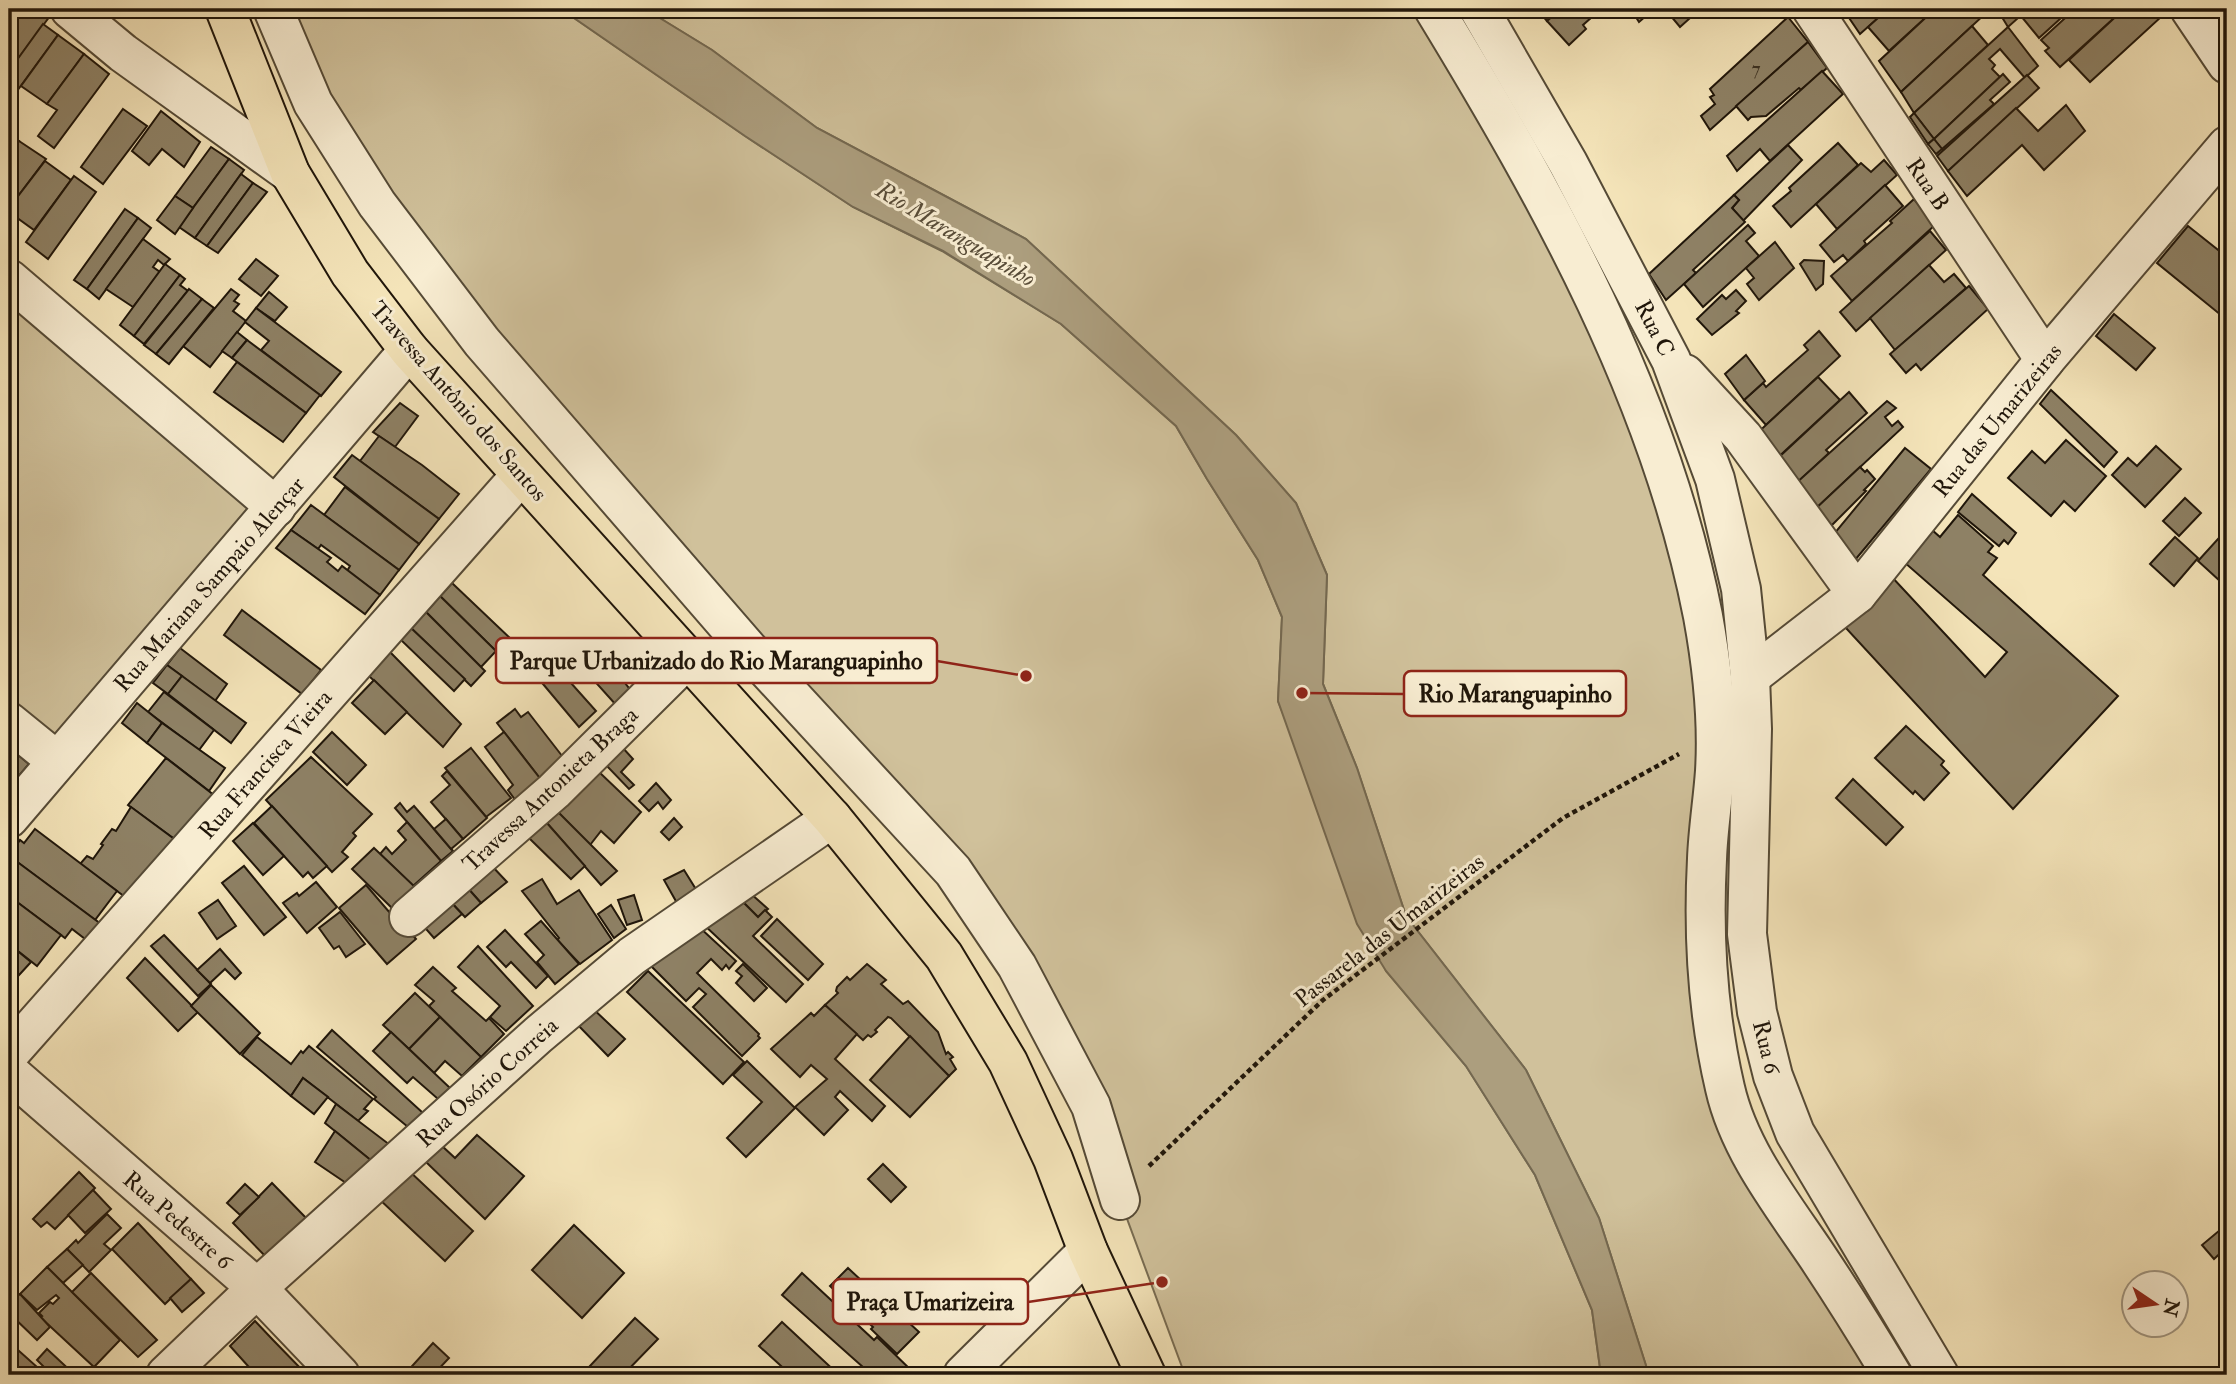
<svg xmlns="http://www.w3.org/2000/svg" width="2236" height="1384" viewBox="0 0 2236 1384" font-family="'IM FELL Double Pica',serif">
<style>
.green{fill:#d0c19b;stroke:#786c52;stroke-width:2}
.water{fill:#ac9e7e;stroke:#746850;stroke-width:2}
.building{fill:#8e8165;stroke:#20160a;stroke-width:2}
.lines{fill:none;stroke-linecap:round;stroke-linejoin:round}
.minor-casing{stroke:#554a36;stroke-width:42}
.major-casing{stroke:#20160a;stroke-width:42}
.path{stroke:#20160a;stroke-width:4.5;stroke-dasharray:5 3.5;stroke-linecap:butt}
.minor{stroke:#f8edd2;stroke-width:38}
.major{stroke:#f4e4b9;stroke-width:38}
.labels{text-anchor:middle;stroke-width:6;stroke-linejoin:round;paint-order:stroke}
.number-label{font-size:19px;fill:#3c3121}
.street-label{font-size:23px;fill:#20160a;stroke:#f8edd2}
.water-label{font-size:24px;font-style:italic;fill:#584c38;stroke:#f8edd2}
.leader{fill:none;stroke:#8f2418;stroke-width:2.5}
.callout-dot{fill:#8f2418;stroke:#f8edd2;stroke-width:2.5}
.callout{fill:#f8edd2;stroke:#8f2418;stroke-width:2.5}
.callout-label{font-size:24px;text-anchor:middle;font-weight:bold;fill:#20160a}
</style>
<rect width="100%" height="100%" fill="#f4e4b9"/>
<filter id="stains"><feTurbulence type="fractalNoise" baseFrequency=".00286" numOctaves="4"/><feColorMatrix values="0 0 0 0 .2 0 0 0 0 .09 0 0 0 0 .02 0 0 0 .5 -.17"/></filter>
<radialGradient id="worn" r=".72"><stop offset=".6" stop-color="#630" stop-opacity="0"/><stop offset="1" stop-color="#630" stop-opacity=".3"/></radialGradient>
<g class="green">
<path d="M273 9H561L745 136 853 207 942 251 1061 324 1176 426 1207 479 1258 560 1282 617 1278 701 1386 971 1466 1066 1535 1175 1592 1310 1601 1375H1185L1120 1200 1017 966 482 342Z"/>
<path d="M645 9H1434L1479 82 1688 552 1725 1091 1892 1375H1649L1599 1218 1526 1070 1406 916 1357 768 1323 684 1327 575 1296 503 1236 435 1026 239 817 128 712 50Z"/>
<path d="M9 298 254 501 53 745 9 708Z"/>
</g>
<path class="water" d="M561 9H645L712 50 817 128 1026 239 1236 435 1296 503 1327 575 1323 684 1357 768 1406 916 1526 1070 1599 1218 1649 1375H1601L1592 1310 1535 1175 1466 1066 1386 971 1357 924 1278 701 1282 617 1258 560 1207 479 1176 426 1061 324 943 251 853 207 745 136Z"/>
<g class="building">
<path d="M9 9H25L9 31Z"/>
<path d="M25 9H41L50 16 9 71V31Z"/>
<path d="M1537 9H1561L1547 21Z"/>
<path d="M1561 9H1601L1583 25 1586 29 1569 45 1547 21Z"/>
<path d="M1641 9H1654L1639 22 1634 14Z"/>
<path d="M1665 9H1700L1680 27Z"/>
<path d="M1843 9H1888L1860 34Z"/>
<path d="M1888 9H1935L1889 51 1868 27Z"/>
<path d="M1935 9H1982L1986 13 1901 92 1879 61Z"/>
<path d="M1997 9H2028L2008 27Z"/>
<path d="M2028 9H2071L2039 38 2021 16Z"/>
<path d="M2075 9H2124L2060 67 2045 51 2049 48 2041 40Z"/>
<path d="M2124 9H2132L2138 15 2145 9H2154L2161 17 2090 82 2069 60Z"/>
<path d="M1788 17 1808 42 1710 130 1701 116 1715 104 1710 97 1714 95 1710 89Z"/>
<path d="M43 24 58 35 9 102V71Z"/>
<path d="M1972 26 1988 45 1914 113 1901 92Z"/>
<path d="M2008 27 2038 66 2025 78 2000 49 1989 59 1995 65 1992 69 2000 77 1934 139 1914 113Z"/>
<path d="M58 35 84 54 47 104 21 86Z"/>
<path d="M1808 42 1827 68 1801 90 1799 88 1766 116 1751 117 1748 120 1736 106Z"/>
<path d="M84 54 109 74 54 148 38 136 57 110 47 104Z"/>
<path d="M1822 71 1843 94 1770 161 1760 149 1737 171 1727 156Z"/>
<path d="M2003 74 2010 82 1990 100 1994 104 1942 149 1934 139Z"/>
<path d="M2027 75 2039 88 1948 171 1937 156Z"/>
<path d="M2066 105 2085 131 2044 170 2022 145 1967 196 1948 171 2016 108 2038 131Z"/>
<path d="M123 109 147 126 103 184 81 167Z"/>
<path d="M161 111 200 142 184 167 162 149 149 165 132 151Z"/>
<path d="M1914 113 1934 139 1928 144 1910 117Z"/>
<path d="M9 134 19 141 9 155Z"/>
<path d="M1934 139 1942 149 1936 154 1928 144Z"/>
<path d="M19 141 46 159 9 208V155Z"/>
<path d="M1838 143 1858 165 1791 227 1773 206 1791 191 1789 188Z"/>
<path d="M1788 145 1802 160 1743 221 1732 208 1739 200 1734 195Z"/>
<path d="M211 147 229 159 193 208 175 196Z"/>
<path d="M229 159 244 170 195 238 179 227Z"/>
<path d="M1884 160 1897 175 1837 229 1816 204 1861 163 1871 172Z"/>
<path d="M45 161 71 180 34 230 9 212V208Z"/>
<path d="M241 174 253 183 207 246 195 238Z"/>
<path d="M74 176 96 192 48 259 26 242Z"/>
<path d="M253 183 267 192 218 253 207 246Z"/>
<path d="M1885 185 1903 206 1864 241 1866 244 1848 261 1843 255 1834 262 1820 245Z"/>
<path d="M1734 195 1739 200 1732 208 1745 222 1693 270 1696 273 1666 300 1649 274Z"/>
<path d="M175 196 193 208 175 234 157 220Z"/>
<path d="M1914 199 1935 225 1852 301 1831 276 1892 223 1890 221Z"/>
<path d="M125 209 138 218 87 289 74 280Z"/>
<path d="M138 218 151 228 99 299 87 289Z"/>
<path d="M1748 225 1755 233 1746 241 1759 256 1703 307 1684 284Z"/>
<path d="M2188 226 2227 257V320L2157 263Z"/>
<path d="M1930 231 1946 250 1856 331 1840 312Z"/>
<path d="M143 239 170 259 164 265 158 260 153 267 160 272 133 307 106 289Z"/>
<path d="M1775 242 1794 268 1759 300 1747 284 1754 278 1746 268Z"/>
<path d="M256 259 278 276 261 296 239 279Z"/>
<path d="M1804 260 1824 261 1823 284 1816 290 1800 264Z"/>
<path d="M165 264 180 275 134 336 120 325Z"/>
<path d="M1929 265 1944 282 1954 274 1966 288 1895 350 1870 318Z"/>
<path d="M180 275 185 279 180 285 188 291 144 344 134 336Z"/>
<path d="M1969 286 1988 309 1921 370 1916 364 1906 373 1890 354Z"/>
<path d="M189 289 202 299 156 354 144 345Z"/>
<path d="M231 289 239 295 234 301 239 304 233 311 246 321 210 367 183 346Z"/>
<path d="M1736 290 1746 301 1736 311 1739 313 1712 335 1697 319 1722 295 1726 299Z"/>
<path d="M269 292 287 307 275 321 256 308Z"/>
<path d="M202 299 214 308 169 364 156 354Z"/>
<path d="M256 308 341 372 321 396 261 350 269 341 245 322Z"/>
<path d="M2114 314 2155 348 2136 370 2096 336Z"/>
<path d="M1819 331 1840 356 1766 425 1744 400 1763 383 1766 387 1808 350 1804 345Z"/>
<path d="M237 332 247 340 232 358 222 351Z"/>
<path d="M247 340 320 395 306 413 232 358Z"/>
<path d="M1746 355 1765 381 1744 400 1725 374Z"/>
<path d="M237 362 306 413 283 442 214 392Z"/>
<path d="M1818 377 1840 400 1774 461 1754 436Z"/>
<path d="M2051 390 2117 452 2104 467 2040 404Z"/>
<path d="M1849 392 1867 413 1826 450 1829 453 1799 481 1778 458Z"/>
<path d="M1887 401 1896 408 1885 417 1892 426 1898 421 1903 427 1811 513 1794 485Z"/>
<path d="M400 403 418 416 395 447 373 432Z"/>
<path d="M379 436 422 465 459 494 439 519 360 461Z"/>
<path d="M2066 440 2106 476 2075 511 2064 501 2051 516 2008 478 2032 451 2045 463Z"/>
<path d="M2156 446 2181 469 2145 507 2112 475 2128 458 2137 466Z"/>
<path d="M1905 448 1931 469 1855 560 1829 540Z"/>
<path d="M352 455 439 519 419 544 334 477Z"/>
<path d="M1860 467 1865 472 1867 470 1875 479 1864 490 1866 491 1828 529 1811 513Z"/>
<path d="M345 487 419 544 399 570 324 515Z"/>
<path d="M1972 494 2016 533 2008 544 2004 540 1999 546 1958 512Z"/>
<path d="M2185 498 2201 513 2179 536 2163 521Z"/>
<path d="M311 505 399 570 380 595 347 571 350 566 321 545 318 549 291 530Z"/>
<path d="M1958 515 1993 546 1988 552 1997 558 1983 575 2118 696 2013 809 1845 627 1891 576 1985 677 2007 652 1904 562 1932 530 1940 537Z"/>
<path d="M2227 529V573L2220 581 2198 561Z"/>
<path d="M291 530 331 558 327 562 338 571 342 566 380 595 365 614 276 548Z"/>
<path d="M2175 537 2198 558 2174 586 2150 564Z"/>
<path d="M452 583 513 641 500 655 440 596Z"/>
<path d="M440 596 496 651 481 667 426 612Z"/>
<path d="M242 610 321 670 302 694 224 635Z"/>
<path d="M426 612 485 671 471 686 411 628Z"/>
<path d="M411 628 465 679 454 691 401 640Z"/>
<path d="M595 645 632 692 617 706 591 677 586 681 572 664Z"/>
<path d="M180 648 227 684 215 701 167 665Z"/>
<path d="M390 652 461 724 443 747 369 676Z"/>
<path d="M554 664 596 711 579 727 538 678Z"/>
<path d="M167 665 182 676 168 694 153 683Z"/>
<path d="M182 676 246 723 231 743 168 694Z"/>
<path d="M374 680 407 712 385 734 352 703Z"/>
<path d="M164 692 214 730 199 750 148 712Z"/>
<path d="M137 703 162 723 147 743 122 723Z"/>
<path d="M515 709 521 717 528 712 566 761 542 781 497 723Z"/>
<path d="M162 723 225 768 209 791 147 743Z"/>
<path d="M1906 726 1944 761 1941 765 1949 773 1924 800 1915 791 1913 794 1875 758Z"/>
<path d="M332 732 366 765 347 785 313 752Z"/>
<path d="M504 732 542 781 516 801 508 790 513 785 485 747Z"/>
<path d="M9 747 29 764 18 777 9 770Z"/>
<path d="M622 747 633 759 621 772 634 785 629 789 605 764Z"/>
<path d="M471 748 511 798 486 817 445 768Z"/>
<path d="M311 757 372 814 353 833 356 836 342 852 348 857 332 872 266 800Z"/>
<path d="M166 758 219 799 181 844 128 805Z"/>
<path d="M9 770 18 777 9 789Z"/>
<path d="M447 771 487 818 463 839 431 802 450 785 442 776Z"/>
<path d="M598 771 641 812 614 843 601 831 590 845 557 811Z"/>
<path d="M1853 779 1903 827 1886 845 1836 798Z"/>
<path d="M656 783 671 800 663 809 658 802 649 811 639 801Z"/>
<path d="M400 803 407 812 414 806 453 851 441 861 395 808Z"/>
<path d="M272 806 327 866 313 878 308 872 303 877 254 823Z"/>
<path d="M131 807 181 844 132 902 80 864 87 856 93 859 103 845 101 844 112 829 116 831Z"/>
<path d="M557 811 617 871 601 885 546 822Z"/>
<path d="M674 818 682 827 669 840 661 832Z"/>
<path d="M446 819 463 839 451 849 434 829Z"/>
<path d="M407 822 441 861 413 886 380 854 386 847 392 854 406 840 398 831Z"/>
<path d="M546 822 585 866 571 879 527 836Z"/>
<path d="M253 823 284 856 263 875 233 841Z"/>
<path d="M35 829 117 891 95 920 9 856 20 840 24 843Z"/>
<path d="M374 848 416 888 394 910 352 869Z"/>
<path d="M15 861H16L109 930 89 942 72 929 65 938 9 896V868Z"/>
<path d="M491 865 507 882 481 903 465 885Z"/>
<path d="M244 866 286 917 264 935 222 883Z"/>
<path d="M684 870 697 891 677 903 664 880Z"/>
<path d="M542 879 557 904 579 890 612 940 580 964 557 940 559 938 522 891Z"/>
<path d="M316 882 337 907 307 933 283 903 297 893 299 896Z"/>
<path d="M366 885 390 913 392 911 416 939 387 964 339 908Z"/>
<path d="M465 885 481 903 465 917 448 899Z"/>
<path d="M750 893 768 909 758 917 743 902Z"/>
<path d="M634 895 642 920 627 925 618 900Z"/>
<path d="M9 896 61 935 37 966 9 944Z"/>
<path d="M448 899 462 914 434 938 419 921Z"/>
<path d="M218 900 236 926 217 939 199 913Z"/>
<path d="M743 902 758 917 765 910 772 917 753 936 803 984 786 1002 702 923Z"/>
<path d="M611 905 626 929 614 938 598 914Z"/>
<path d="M340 912 365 944 346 957 339 946 334 949 319 928Z"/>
<path d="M777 919 823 964 808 980 761 936Z"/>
<path d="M541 921 579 964 555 984 537 962 544 955 525 934Z"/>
<path d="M698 926 736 961 729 969 726 965 722 970 711 959 697 973 759 1034 758 1036 760 1038 742 1056 693 1007 706 994 699 988 686 1001 651 966Z"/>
<path d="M505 930 548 976 536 988 511 962 506 967 487 947Z"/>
<path d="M164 935 211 984 198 996 151 946Z"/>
<path d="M9 944 31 962 9 986Z"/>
<path d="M478 946 533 1006 506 1031 490 1017 500 1006 458 967Z"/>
<path d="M220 949 241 973 235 979 225 969 210 983 197 970Z"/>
<path d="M145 958 198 1012 178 1031 127 978Z"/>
<path d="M743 964 767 988 754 1001 736 983 742 976 736 971Z"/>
<path d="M867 964 886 980 881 984 903 1004 908 1001 938 1032 946 1054 948 1052 953 1057 950 1059 956 1069 949 1076 891 1018 888 1017 875 1030 877 1032 871 1037 868 1035 863 1040 825 1005 838 993 836 991 837 987 847 977 850 980Z"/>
<path d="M433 967 456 988 452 991 486 1021 489 1018 504 1034 481 1057 429 1006 434 1001 415 985Z"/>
<path d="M648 971 744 1062 723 1084 627 992Z"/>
<path d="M211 985 260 1033 240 1054 191 1006Z"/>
<path d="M415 993 440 1017 409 1049 383 1025Z"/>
<path d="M589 1005 625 1039 608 1056 574 1021Z"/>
<path d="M825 1005 857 1034 835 1059 885 1106 872 1121 840 1091 835 1097 848 1110 824 1135 795 1107 827 1079 811 1065 800 1077 771 1049 811 1013 814 1016Z"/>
<path d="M440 1017 481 1057 462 1076 445 1061 434 1073 409 1049Z"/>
<path d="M332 1030 423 1113 408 1127 374 1099 376 1097 317 1047Z"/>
<path d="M391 1032 450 1088 438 1099 413 1077 407 1083 373 1051Z"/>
<path d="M910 1036 949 1076 910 1117 870 1080Z"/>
<path d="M257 1037 291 1064 301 1051 303 1053 309 1046 373 1099 364 1109 368 1111 358 1121 303 1078 291 1096 242 1055Z"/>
<path d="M747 1061 795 1108 746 1157 727 1138 762 1102 733 1075Z"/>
<path d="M303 1078 328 1097 314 1114 291 1096Z"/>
<path d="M336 1104 390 1145 373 1162 325 1123Z"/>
<path d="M335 1131 373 1162 349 1185 315 1162Z"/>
<path d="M477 1135 524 1176 485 1219 426 1162 442 1146 455 1158Z"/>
<path d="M883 1164 906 1187 891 1202 868 1179Z"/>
<path d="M407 1169 473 1231 445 1261 378 1198Z"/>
<path d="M79 1172 95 1188 55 1229 47 1222 41 1227 33 1219Z"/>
<path d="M272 1183 310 1222 270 1261 233 1223Z"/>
<path d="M245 1184 259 1197 240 1215 227 1203Z"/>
<path d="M93 1190 111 1209 85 1233 68 1215Z"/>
<path d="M107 1214 121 1228 104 1244 111 1250 89 1272 67 1249 76 1240 78 1243Z"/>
<path d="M138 1223 191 1279 165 1304 112 1249Z"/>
<path d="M574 1225 624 1273 582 1318 532 1270Z"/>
<path d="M2226 1225 2227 1247 2214 1259 2202 1245Z"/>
<path d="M67 1249 83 1265 63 1283 47 1267Z"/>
<path d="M47 1267 120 1340 94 1367 40 1317 42 1316 39 1313 50 1302 53 1304 59 1298 56 1295 37 1310 20 1294Z"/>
<path d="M848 1268 893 1310 898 1305 910 1317 906 1320 919 1332 897 1354 871 1329 873 1327 830 1286Z"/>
<path d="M91 1273 157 1340 138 1357 72 1292Z"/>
<path d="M802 1273 874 1340 877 1337 916 1375H872L855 1360 782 1295Z"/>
<path d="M191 1279 204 1293 182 1312 170 1298Z"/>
<path d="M20 1294 50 1327 37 1340 9 1313V1303Z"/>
<path d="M635 1318 658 1339 623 1375H597L589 1367Z"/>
<path d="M255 1321 273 1340 307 1375H257L248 1366 230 1346Z"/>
<path d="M782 1322 839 1375H791L759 1346Z"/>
<path d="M9 1342 37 1367 29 1375 9 1374Z"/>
<path d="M433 1343 449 1358 433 1375H404Z"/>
<path d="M47 1349 75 1375H52L37 1360Z"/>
</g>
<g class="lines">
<g class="minor-casing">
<g id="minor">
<path d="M70 9 123 53 290 173"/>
<path d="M273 9 313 103 377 204 482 342 749 650 953 871 1017 966 1091 1106 1120 1200"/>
<path d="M1434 9C1549 198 1660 396 1703 616 1712 665 1718 720 1715 771 1713 800 1708 830 1707 859 1703 934 1708 1015 1725 1088 1739 1150 1782 1204 1817 1256 1843 1295 1868 1335 1892 1375"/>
<path d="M1479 9 1568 163 1671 360 1715 479 1741 589 1750 677 1752 729 1747 934 1757 1012 1773 1076 1795 1133 1939 1375"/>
<path d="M1812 9 2045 360"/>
<path d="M2190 9 2227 64"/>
<path d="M9 279 276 507"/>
<path d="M1685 374 1743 437 1857 594"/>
<path d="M1750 677 1857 594 2045 360 2227 146"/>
<path d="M9 722 57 761"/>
<path d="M9 818 409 350"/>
<path d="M409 917 554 791 688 658"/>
<path d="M9 1054 521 475"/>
<path d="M9 1072 257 1288 340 1375"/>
<path d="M166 1375 257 1288 538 1035 632 956 832 818"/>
<path d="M963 1375 1088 1251"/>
</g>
</g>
<g class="major-casing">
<path id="major" d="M225 9 290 173 350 273 409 350 832 818 944 956 1008 1062 1053 1159 1088 1251 1146 1375"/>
</g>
<path class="path" d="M1149 1166 1323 1000 1563 818 1679 754"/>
<use href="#minor" class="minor"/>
<use href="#major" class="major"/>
</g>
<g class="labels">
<g class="number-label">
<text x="1756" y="75">7</text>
</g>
<g class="street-label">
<text transform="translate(1928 184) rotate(56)" y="8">Rua B</text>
<text transform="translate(1655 328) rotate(63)" y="8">Rua C</text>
<text transform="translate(459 401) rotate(49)" y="8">Travessa Antônio dos Santos</text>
<text transform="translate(1997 420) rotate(-51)" y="8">Rua das Umarizeiras</text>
<text transform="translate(209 584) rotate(-49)" y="8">Rua Mariana Sampaio Alençar</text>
<text transform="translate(265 764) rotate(-49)" y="8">Rua Francisca Vieira</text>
<text transform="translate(550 789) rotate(-43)" y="8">Travessa Antonieta Braga</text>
<text transform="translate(1389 930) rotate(-38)" y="8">Passarela das Umarizeiras</text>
<text transform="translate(1767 1047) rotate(76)" y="8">Rua 6</text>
<text transform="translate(487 1082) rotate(-42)" y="8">Rua Osório Correia</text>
<text transform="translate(178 1220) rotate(41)" y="8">Rua Pedestre 6</text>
</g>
<g class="water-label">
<text transform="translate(956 234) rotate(31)" y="8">Rio Maranguapinho</text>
</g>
</g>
<path class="leader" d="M1026 676L937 661M1302 693L1404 694M1162 1282L1028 1302"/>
<g class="callout-dot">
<circle cx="1026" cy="676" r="7"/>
<circle cx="1302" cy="693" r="7"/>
<circle cx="1162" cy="1282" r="7"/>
</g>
<g class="callout">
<rect x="496" y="638" width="441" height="45" rx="7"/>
<rect x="1404" y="671" width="222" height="45" rx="7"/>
<rect x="833" y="1279" width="195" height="45" rx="7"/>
</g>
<g class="callout-label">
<text x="716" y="669">Parque Urbanizado do Rio Maranguapinho</text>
<text x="1515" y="702">Rio Maranguapinho</text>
<text x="930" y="1310">Praça Umarizeira</text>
</g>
<rect width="2236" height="1384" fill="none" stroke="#f4e4b9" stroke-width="35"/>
<rect x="10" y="10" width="2215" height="1363" fill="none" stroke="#20160a" stroke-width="3.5"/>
<rect x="18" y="18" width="2201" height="1349" fill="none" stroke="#20160a" stroke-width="2"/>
<g transform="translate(2155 1304) rotate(103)"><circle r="33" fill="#f8edd2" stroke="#a29782" stroke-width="2"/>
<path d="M0-5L12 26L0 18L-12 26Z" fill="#8f2418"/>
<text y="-10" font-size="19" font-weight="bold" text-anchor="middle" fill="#20160a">N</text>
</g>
<rect width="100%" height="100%" filter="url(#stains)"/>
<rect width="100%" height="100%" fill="url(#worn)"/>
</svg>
